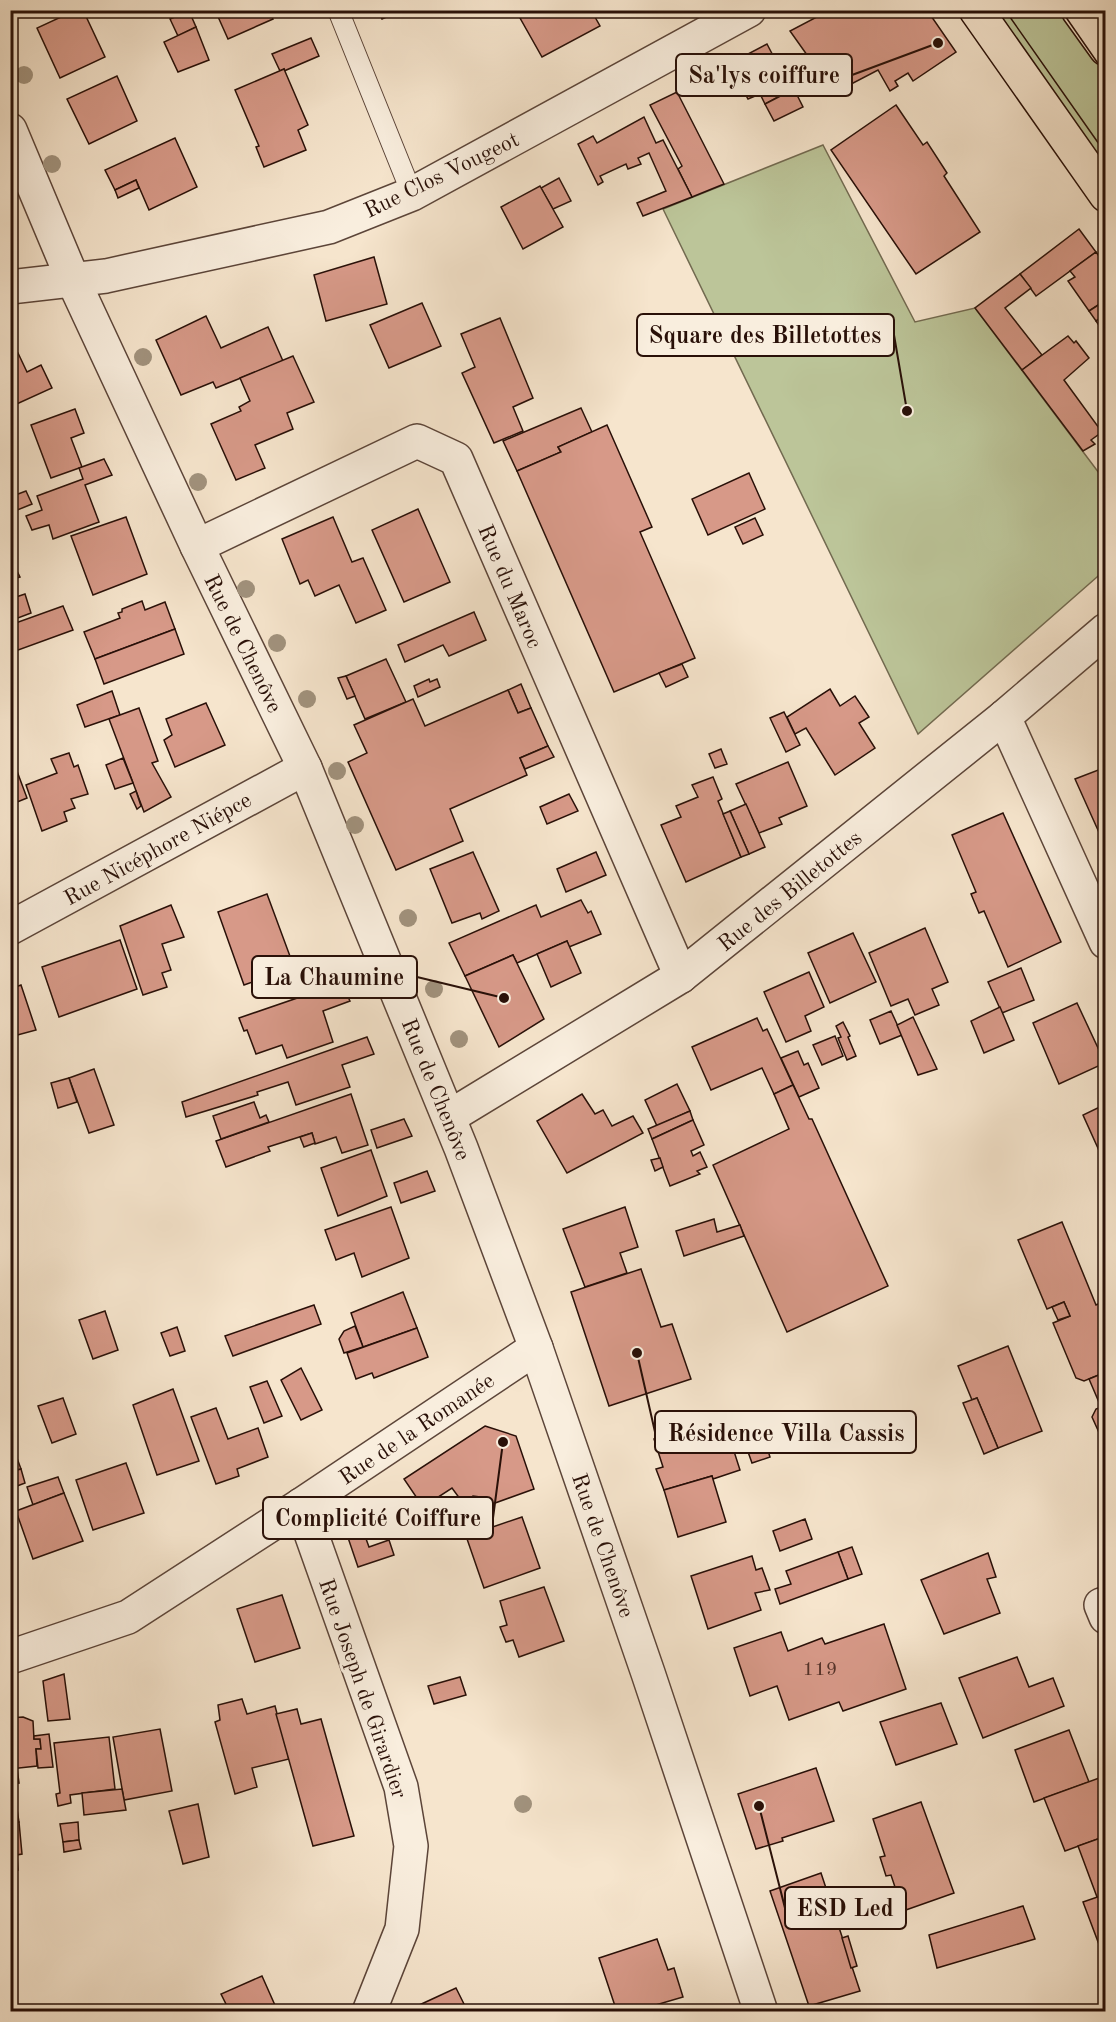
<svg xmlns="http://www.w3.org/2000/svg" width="1116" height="2022" viewBox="0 0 1116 2022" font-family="'Old Standard TT',serif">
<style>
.green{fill:#bcc599;stroke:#726a50;stroke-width:1.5}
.building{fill:#d79988;stroke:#291008;stroke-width:1.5}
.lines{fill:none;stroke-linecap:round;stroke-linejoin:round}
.service-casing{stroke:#5c4539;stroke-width:22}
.minor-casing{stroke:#5c4539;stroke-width:36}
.tertiary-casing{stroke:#5c4539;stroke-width:36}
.primary-casing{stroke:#291008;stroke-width:36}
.service{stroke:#f9eede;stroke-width:20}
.minor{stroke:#f9eede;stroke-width:33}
.tertiary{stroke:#f9eede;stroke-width:33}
.primary{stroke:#f6e5cd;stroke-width:33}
.tram{stroke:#291008;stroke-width:1.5}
.tree{fill:#a1927d}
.labels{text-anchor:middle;stroke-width:6;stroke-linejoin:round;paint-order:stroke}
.number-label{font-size:20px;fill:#543228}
.street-label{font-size:22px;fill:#291008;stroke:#f9eede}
.leader{fill:none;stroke:#291008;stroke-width:2}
.callout-dot{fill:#291008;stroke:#f9eede;stroke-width:2}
.callout{fill:#f9eede;stroke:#291008;stroke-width:2}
.callout-label{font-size:24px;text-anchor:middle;font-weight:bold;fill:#291008}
</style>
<rect width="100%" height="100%" fill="#f6e5cd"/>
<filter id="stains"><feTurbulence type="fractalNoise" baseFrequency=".00333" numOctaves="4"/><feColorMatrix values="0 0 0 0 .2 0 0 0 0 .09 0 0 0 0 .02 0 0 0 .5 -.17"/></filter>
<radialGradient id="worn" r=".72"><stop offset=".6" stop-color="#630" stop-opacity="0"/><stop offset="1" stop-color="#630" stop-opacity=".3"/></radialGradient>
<g class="green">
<path d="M995 11H1070L1105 62V168Z"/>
<path d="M823 145 915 322 975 308 1105 481V570L918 734 663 209Z"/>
</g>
<g class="building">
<path d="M76 10H83L105 57 60 78 37 28Z"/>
<path d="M215 10H269L273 19 228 39Z"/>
<path d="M378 10H402L382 19Z"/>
<path d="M533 10H591L600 26 542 57 520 18Z"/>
<path d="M830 10H927L956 52 913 81 908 73 895 81 898 86 890 91 878 70 834 93 790 31Z"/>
<path d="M189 11 196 27 178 36 170 19Z"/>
<path d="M196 27 209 60 178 72 164 42Z"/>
<path d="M311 38 319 56 284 71V69L280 71 272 54Z"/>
<path d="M767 44 791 90 765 104 760 94 748 99 743 90 739 92 725 66Z"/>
<path d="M284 69 308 125 298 130 306 150 264 167 256 147 259 146 235 90Z"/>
<path d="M117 76 137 121 89 144 67 99Z"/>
<path d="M794 89 803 107 774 121 765 104Z"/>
<path d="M677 92 724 184 692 197 678 169 682 166 650 105Z"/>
<path d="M896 105 923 145 927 142 947 173 944 176 980 232 916 274 831 150Z"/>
<path d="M644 117 656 143 663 140 692 197 643 216 637 203 666 191 649 153 638 158 641 164 628 169 626 164 600 176 603 182 598 185 578 144 593 136 597 143Z"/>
<path d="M175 138 197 187 149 210 136 180 115 190 105 170Z"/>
<path d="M559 178 571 201 553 209 541 188Z"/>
<path d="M136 180 139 188 118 198 115 190Z"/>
<path d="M540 186 563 227 523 249 501 207Z"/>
<path d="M1079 229 1096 252 1036 296 1020 274Z"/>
<path d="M1096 252 1106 266V300L1089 311 1068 281 1075 277 1070 271Z"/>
<path d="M374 257 387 304 326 321 314 275Z"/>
<path d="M1020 274 1031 288 1005 308 1042 355 1022 370 975 308Z"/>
<path d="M1106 300V314L1096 321 1089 311Z"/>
<path d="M422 303 441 346 389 368 370 325Z"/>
<path d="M1106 314V336L1096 321Z"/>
<path d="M206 316 221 348 268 327 283 361 216 388 213 382 181 395 156 340Z"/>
<path d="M500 318 533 398 513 407 523 431 494 443 462 373 475 367 461 334Z"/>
<path d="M1068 336 1074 343 1076 341 1089 358 1064 380 1102 432 1091 440 1095 444 1083 451 1022 370Z"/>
<path d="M18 353 27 372 41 365 52 388 10 407V357Z"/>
<path d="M293 356 314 402 287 413 293 429 255 445 265 468 236 480 211 424 241 411 239 407 250 401 240 378Z"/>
<path d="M581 408 592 432 558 447 561 452 517 471 503 441Z"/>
<path d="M75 409 84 433 71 438 82 467 51 478 31 425Z"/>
<path d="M607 425 652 527 640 532 695 658 614 692 517 471 561 452 558 447Z"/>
<path d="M104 459 112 475 85 485 99 522 53 539 49 525 32 530 26 516 42 510 37 496 83 479 79 468Z"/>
<path d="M749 473 765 509 708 535 692 499Z"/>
<path d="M26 491 32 504 10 513V497Z"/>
<path d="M418 509 450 582 404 602 372 530Z"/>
<path d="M126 517 147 574 93 595 71 536Z"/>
<path d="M333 517 352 562 363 558 386 610 356 623 339 585 315 596 308 580 300 584 282 539Z"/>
<path d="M755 518 763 535 743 544 735 527Z"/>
<path d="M10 557 20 577 10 580Z"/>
<path d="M25 594 31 613 10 621V599Z"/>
<path d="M142 601 145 610 165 602 175 629 95 659 84 632 120 618 118 613 122 612V609Z"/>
<path d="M63 606 73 630 10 653V625Z"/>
<path d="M474 612 486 640 449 656 443 645 405 662 398 645Z"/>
<path d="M175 629 184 654 104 684 95 659Z"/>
<path d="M386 659 406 702 365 719 346 676Z"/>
<path d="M682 664 688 677 666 687 659 673Z"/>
<path d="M346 676 355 696 347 699 338 678Z"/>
<path d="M429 679 430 682 437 679 440 687 418 697 414 686Z"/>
<path d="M521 684 531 708 518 713 508 690Z"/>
<path d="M830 689 840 706 855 696 869 717 859 723 875 748 835 775 806 728 795 734 787 717Z"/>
<path d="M508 690 518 713 531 708 548 746 520 758 527 775 450 809 463 841 396 870 348 762 367 753 354 725 413 699 425 726Z"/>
<path d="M112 691 120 715 85 727 77 705Z"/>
<path d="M206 703 225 745 175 767 164 740 172 735 166 719Z"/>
<path d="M139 708 158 761 152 763 171 797 144 812 109 719Z"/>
<path d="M784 712 800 745 786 752 770 718Z"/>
<path d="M548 746 554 757 525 769 520 758Z"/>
<path d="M721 749 727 764 715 768 709 754Z"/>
<path d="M69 753 74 767 78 765 88 794 71 799 75 808 64 812 67 821 42 831 26 785 57 773 51 759Z"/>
<path d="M11 755 27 798 10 805V756Z"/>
<path d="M123 758 133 783 115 789 106 765Z"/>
<path d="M788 762 807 806 779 818 782 824 759 833 736 784Z"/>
<path d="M1106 767V848L1075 779Z"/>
<path d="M713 777 722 799 718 801 741 857 686 882 661 825 681 817 676 806 698 797 692 785Z"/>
<path d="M136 791 141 806 137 809 130 794Z"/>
<path d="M569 794 578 811 547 824 540 807Z"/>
<path d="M746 804 765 847 749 854 730 811Z"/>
<path d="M730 811 749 854 741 857 723 814Z"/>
<path d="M1003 813 1061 942 1008 967 984 911 979 913 971 894 976 892 952 835Z"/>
<path d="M473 852 499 911 482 919 480 913 452 923 430 869Z"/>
<path d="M596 852 606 875 566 892 557 869Z"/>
<path d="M267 894 294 967 244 985 218 912Z"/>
<path d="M581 900 588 913 591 911 601 934 569 947 567 941 517 963 513 955 465 976 449 943 536 905 541 917Z"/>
<path d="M171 905 184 937 162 944 171 970 162 973 167 987 143 995 120 926Z"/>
<path d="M925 928 948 982 932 989 939 1005 915 1015 908 999 891 1006 869 953Z"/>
<path d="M853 933 876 982 830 1003 808 953Z"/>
<path d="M120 940 137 989 59 1017 42 967Z"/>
<path d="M567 941 581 973 551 987 537 954Z"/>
<path d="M513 955 544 1019 499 1047 465 976Z"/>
<path d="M1021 968 1034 1000 1002 1013 988 982Z"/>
<path d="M809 972 824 1007 805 1016 811 1031 786 1042 764 992Z"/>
<path d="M341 983 350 1001 323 1011 333 1042 287 1058 282 1045 256 1054 247 1030 244 1031 239 1018Z"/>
<path d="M21 985 36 1030 10 1037V989Z"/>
<path d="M1077 1003 1105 1063 1059 1084 1033 1023Z"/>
<path d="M1000 1007 1014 1040 984 1053 971 1021Z"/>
<path d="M891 1011 902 1035 880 1044 870 1020Z"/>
<path d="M913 1017 937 1069 918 1075 897 1025Z"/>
<path d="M757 1018 763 1031 767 1029 793 1085 774 1094 762 1068 711 1090 692 1047Z"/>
<path d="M843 1022 850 1036 848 1037 856 1056 847 1060 838 1038 841 1037 836 1026Z"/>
<path d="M835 1036 843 1056 822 1065 813 1045Z"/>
<path d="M367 1037 374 1054 342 1065 350 1087 296 1105 288 1082 257 1092 258 1095 186 1117 182 1102Z"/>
<path d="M798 1051 804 1065 808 1063 819 1088 799 1097 781 1058Z"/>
<path d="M94 1069 114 1125 89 1133 69 1078Z"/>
<path d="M69 1078 77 1102 58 1108 51 1083Z"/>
<path d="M677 1084 690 1111 657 1126 645 1100Z"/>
<path d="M793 1085 809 1119H812L888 1286 787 1332 713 1165 789 1129 774 1094Z"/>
<path d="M351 1094 368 1145 342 1153 336 1137 315 1144 312 1133 268 1147 270 1151 226 1167 216 1141Z"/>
<path d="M582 1094 595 1114 603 1110 612 1126 633 1116 643 1133 567 1173 537 1121Z"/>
<path d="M254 1102 260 1118 266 1115 269 1122 221 1139 213 1116Z"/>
<path d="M1106 1104V1166L1083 1115Z"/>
<path d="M690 1111 693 1120 652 1139 648 1129Z"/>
<path d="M404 1119 412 1136 377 1148 371 1130Z"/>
<path d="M693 1120 704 1145 691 1151 693 1156 700 1152 707 1167 697 1171 700 1174 670 1186 652 1139Z"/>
<path d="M312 1133 315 1143 304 1147 300 1137Z"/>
<path d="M371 1150 387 1196 338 1216 321 1168Z"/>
<path d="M660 1158 663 1167 655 1171 651 1160Z"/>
<path d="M427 1171 435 1191 401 1203 394 1183Z"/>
<path d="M391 1207 409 1258 362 1277 354 1253 336 1260 325 1230Z"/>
<path d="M625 1207 638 1247 620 1253 627 1273 585 1287 563 1229Z"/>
<path d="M714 1219 717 1232 740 1225 744 1236 684 1256 676 1231Z"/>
<path d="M1062 1222 1096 1305 1100 1303 1106 1317V1372L1084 1381 1076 1378 1053 1323 1070 1316 1064 1302 1047 1309 1018 1240Z"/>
<path d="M641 1269 661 1327 672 1324 691 1379 609 1406 571 1292Z"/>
<path d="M403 1292 417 1328 363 1347 351 1313Z"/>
<path d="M1064 1302 1070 1316 1058 1320 1052 1307Z"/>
<path d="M314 1305 321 1324 233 1356 225 1336Z"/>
<path d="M105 1311 118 1350 93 1359 79 1320Z"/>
<path d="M355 1326 363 1347 344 1353 339 1339 344 1331Z"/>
<path d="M177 1327 185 1351 170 1356 161 1333Z"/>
<path d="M417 1328 428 1357 374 1378 372 1373 356 1379 347 1353Z"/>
<path d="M1008 1346 1042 1431 998 1448 977 1398 972 1400 958 1366Z"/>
<path d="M301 1368 322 1410 301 1420 281 1380Z"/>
<path d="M1106 1372V1405L1101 1407 1089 1379Z"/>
<path d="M267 1381 282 1416 264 1423 250 1387Z"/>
<path d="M173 1389 199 1461 157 1475 133 1405Z"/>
<path d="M63 1398 76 1434 52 1443 38 1406Z"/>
<path d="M977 1398 998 1448 984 1454 963 1403Z"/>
<path d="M1106 1405V1448L1092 1417 1096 1409Z"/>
<path d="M216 1408 228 1439 258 1428 268 1457 237 1469 239 1476 216 1484 191 1417Z"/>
<path d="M723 1417 740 1470 713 1479 712 1476 664 1490 656 1469 663 1467 654 1439Z"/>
<path d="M485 1426 516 1436 534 1489 484 1507 480 1497 473 1496 463 1503 452 1488 423 1507 404 1479Z"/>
<path d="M761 1428 770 1457 752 1463 742 1435Z"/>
<path d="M14 1450 21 1469 10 1472V1451Z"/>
<path d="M126 1463 144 1513 93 1530 76 1480Z"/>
<path d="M21 1469 25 1483 12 1488 10 1472Z"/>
<path d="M712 1476 726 1522 678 1537 664 1490Z"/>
<path d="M58 1477 64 1493 33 1505 27 1487Z"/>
<path d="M64 1493 83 1541 33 1559 16 1511Z"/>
<path d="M356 1511 369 1547 389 1540 394 1555 358 1567 342 1520Z"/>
<path d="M522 1517 540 1568 484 1588 466 1536Z"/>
<path d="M805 1519 812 1539 780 1551 773 1531Z"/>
<path d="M852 1547 862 1574 848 1579 838 1552Z"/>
<path d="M838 1552 848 1579 780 1604 775 1589 791 1584 786 1571Z"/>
<path d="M988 1553 996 1577 987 1579 1000 1613 944 1634 921 1580Z"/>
<path d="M752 1556 756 1570 762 1568 770 1590 755 1593 761 1610 708 1629 691 1576Z"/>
<path d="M544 1587 564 1641 519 1657 513 1640 506 1642 500 1627 507 1625 500 1601Z"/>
<path d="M282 1595 300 1648 255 1662 237 1609Z"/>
<path d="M884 1624 906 1689 843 1711 839 1702 789 1720 777 1686 750 1696 734 1648 781 1632 788 1651 822 1638 825 1644Z"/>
<path d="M1017 1657 1029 1687 1053 1678 1064 1706 983 1738 959 1678Z"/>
<path d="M64 1674 70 1719 48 1721 43 1681Z"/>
<path d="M460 1677 466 1695 434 1704 428 1686Z"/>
<path d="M242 1699 247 1714 275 1706 289 1759 252 1768 257 1787 235 1794 215 1722 220 1720 218 1705Z"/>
<path d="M941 1703 957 1744 896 1765 880 1722Z"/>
<path d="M297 1709 301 1724 321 1719 354 1836 313 1846 276 1714Z"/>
<path d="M23 1717 33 1721 34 1739H40L41 1749H36L37 1766 10 1769V1718Z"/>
<path d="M160 1729 172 1791 124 1800 113 1737Z"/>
<path d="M1069 1730 1089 1782 1034 1802 1015 1750Z"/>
<path d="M49 1734 53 1767 38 1768 36 1749H41L40 1739H34V1736Z"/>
<path d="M109 1737 115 1789 70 1795 71 1803 58 1806 56 1794 60 1793 54 1743Z"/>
<path d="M17 1768 19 1783 10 1784V1769Z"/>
<path d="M816 1768 834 1821 782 1838 783 1841 756 1849 738 1794Z"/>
<path d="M1102 1777 1106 1786V1836L1065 1851 1044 1798Z"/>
<path d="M13 1783 19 1822 10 1823V1784Z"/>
<path d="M122 1789 126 1810 84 1815 82 1793Z"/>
<path d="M921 1802 954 1893 903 1911 891 1875 886 1876 880 1857 885 1856 873 1819Z"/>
<path d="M198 1804 209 1857 183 1864 169 1811Z"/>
<path d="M19 1822 22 1854 10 1856V1823Z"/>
<path d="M78 1822 79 1840 63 1842 60 1824Z"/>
<path d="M1106 1836V1894L1097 1897 1078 1846Z"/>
<path d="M79 1840 81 1849 64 1852 63 1842Z"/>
<path d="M17 1855 18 1870H10V1856Z"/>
<path d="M821 1873 860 1991 809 2006 770 1891Z"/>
<path d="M1106 1894V1954L1103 1955 1083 1902Z"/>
<path d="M1023 1906 1035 1939 937 1968 929 1935Z"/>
<path d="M848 1936 857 1966 851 1968 842 1938Z"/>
<path d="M657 1939 668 1970 674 1968 683 1997 642 2009 643 2012H617L599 1958Z"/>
<path d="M262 1976 278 2012H230L221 1994Z"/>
<path d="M456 1988 468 2012H417L415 2007Z"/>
</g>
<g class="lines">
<g class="service-casing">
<path id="service" d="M338 10 412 194"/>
</g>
<g class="minor-casing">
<g id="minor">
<path d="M10 287 106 276 329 227 412 194 749 10"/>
<path d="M197 546 417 441 456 459 681 976"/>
<path d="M1004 717 1106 942"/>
<path d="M10 928 305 768"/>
<path d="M449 1117 681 976 1004 717 1106 630"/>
<path d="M301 1505 401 1787 411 1846 402 1929 369 2012"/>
<path d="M1101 1605 1106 1617"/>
<path d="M10 1657 128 1617 301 1505 536 1348"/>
</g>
</g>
<g class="tertiary-casing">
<path id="tertiary" d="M10 130 73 280 197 546 305 768 461 1148 536 1348 648 1673 761 2012"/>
</g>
<g class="primary-casing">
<g id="primary">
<path d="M976 10 1106 195"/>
<path d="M1078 10 1106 49"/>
</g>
</g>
<use href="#service" class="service"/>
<use href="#minor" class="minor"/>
<use href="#tertiary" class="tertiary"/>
<use href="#primary" class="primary"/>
<g class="tram">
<path d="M1005 10 1106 154"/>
<path d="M1061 10 1106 75"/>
</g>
</g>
<g class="tree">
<circle cx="24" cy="75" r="9"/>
<circle cx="52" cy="164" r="9"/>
<circle cx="143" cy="357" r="9"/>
<circle cx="198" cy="482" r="9"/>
<circle cx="246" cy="589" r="9"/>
<circle cx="277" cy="643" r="9"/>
<circle cx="307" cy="699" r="9"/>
<circle cx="337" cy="771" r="9"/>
<circle cx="355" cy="825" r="9"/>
<circle cx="408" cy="918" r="9"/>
<circle cx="434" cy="989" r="9"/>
<circle cx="459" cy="1039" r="9"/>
<circle cx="523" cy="1804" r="9"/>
</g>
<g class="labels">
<g class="number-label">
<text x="820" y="1675">119</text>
</g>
<g class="street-label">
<text transform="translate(441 174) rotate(-26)" y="8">Rue Clos Vougeot</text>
<text transform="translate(511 586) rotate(67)" y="8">Rue du Maroc</text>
<text transform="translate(244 643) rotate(64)" y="8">Rue de Chenôve</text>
<text transform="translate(157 848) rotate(-29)" y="8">Rue Nicéphore Niépce</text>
<text transform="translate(789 890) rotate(-39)" y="8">Rue des Billetottes</text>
<text transform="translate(437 1089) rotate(68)" y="8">Rue de Chenôve</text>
<text transform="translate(416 1428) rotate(-34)" y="8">Rue de la Romanée</text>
<text transform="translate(604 1545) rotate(71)" y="8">Rue de Chenôve</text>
<text transform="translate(364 1688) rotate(71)" y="8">Rue Joseph de Girardier</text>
</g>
</g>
<path class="leader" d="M938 43L852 75M907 411L894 335M504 998L417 977M637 1353L655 1432M503 1442L493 1518M759 1806L785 1908"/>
<g class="callout-dot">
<circle cx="938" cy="43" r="6"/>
<circle cx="907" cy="411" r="6"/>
<circle cx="504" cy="998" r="6"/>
<circle cx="637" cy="1353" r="6"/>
<circle cx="503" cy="1442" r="6"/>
<circle cx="759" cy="1806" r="6"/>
</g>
<g class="callout">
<rect x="676" y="54" width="176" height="42" rx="6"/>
<rect x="637" y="314" width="257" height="42" rx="6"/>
<rect x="252" y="956" width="165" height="42" rx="6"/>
<rect x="655" y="1411" width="261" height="42" rx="6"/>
<rect x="263" y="1497" width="230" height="42" rx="6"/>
<rect x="785" y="1887" width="121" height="42" rx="6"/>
</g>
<g class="callout-label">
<text x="764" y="83">Sa'lys coiffure</text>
<text x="765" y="343">Square des Billetottes</text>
<text x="334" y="985">La Chaumine</text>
<text x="786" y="1441">Résidence Villa Cassis</text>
<text x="378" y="1526">Complicité Coiffure</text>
<text x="845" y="1916">ESD Led</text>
</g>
<rect width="1116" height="2022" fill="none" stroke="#f6e5cd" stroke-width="36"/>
<rect x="12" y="12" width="1092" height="1998" fill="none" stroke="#291008" stroke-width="3"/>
<rect x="18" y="18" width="1080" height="1986" fill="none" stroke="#291008" stroke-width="1.5"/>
<rect width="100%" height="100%" filter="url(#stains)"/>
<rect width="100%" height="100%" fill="url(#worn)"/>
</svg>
